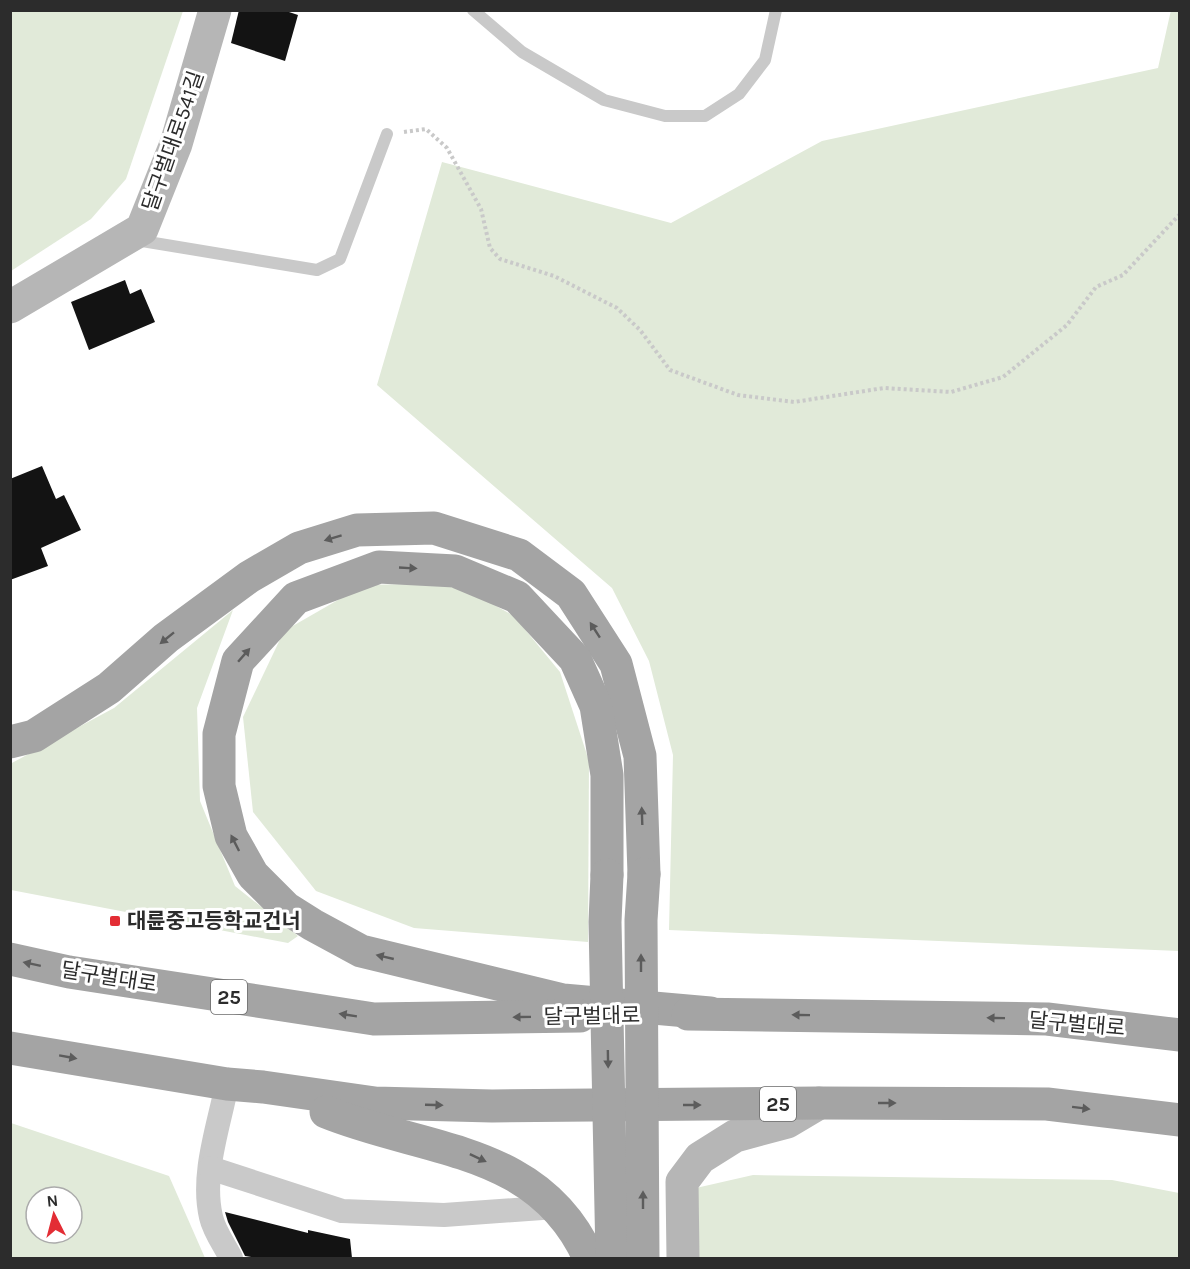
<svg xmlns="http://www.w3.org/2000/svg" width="1190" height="1269" viewBox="0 0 1190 1269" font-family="Karla,'Noto Sans KR',sans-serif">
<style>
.green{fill:#e1ead9;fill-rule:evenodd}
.building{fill:#131313}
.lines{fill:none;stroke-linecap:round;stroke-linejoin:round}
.path{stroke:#c9c9c9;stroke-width:4;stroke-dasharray:3 3;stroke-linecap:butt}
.lane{stroke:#c9c9c9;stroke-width:12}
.street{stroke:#c9c9c9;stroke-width:24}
.secondary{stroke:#b6b6b6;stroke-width:33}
.primary{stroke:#a4a4a4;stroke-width:33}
.primary-bridge{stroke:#a4a4a4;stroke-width:33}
.oneway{fill:#5c5c5c}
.poi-dot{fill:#e32d35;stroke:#fff;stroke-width:2}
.labels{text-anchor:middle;stroke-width:6;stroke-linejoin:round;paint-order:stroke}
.shield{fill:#fff;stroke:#6b6b6b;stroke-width:1.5}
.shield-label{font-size:20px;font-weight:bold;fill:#2c2c2c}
.street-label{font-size:21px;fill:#2c2c2c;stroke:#fff}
.poi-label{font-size:21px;font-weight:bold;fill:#2c2c2c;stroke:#fff;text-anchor:start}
</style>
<rect width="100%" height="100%" fill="#fff"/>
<g class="green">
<path d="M11 10 183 11 126 179 91 219 11 271Z"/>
<path d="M1171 10 1180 11 1179 951 669 930 673 755 649 661 612 588 377 385 442 162 671 223 822 141 1158 68Z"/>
<path d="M455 583 514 616 560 672 589 761 588 942 414 928 316 891 253 812 243 717 284 631 364 585Z"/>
<path d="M233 610 197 708 200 801 235 886 298 936 288 943 11 890 10 764 114 708Z"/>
<path d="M11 1123 169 1176 205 1258H11ZM36 1197H72V1233H36Z"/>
<path d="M753 1175 1112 1180 1179 1193V1258H699L696 1188Z"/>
</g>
<g class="building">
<path d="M239 10H283L298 15 285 61 231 43Z"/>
<path d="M125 280 130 294 141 289 155 322 89 350 71 302Z"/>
<path d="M42 466 56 499 64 495 81 530 41 548 48 566 10 580V479Z"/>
<path d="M225 1212 308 1233V1230L350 1239 352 1258H257L245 1256 228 1222Z"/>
</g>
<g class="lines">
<path class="path" d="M404 132 426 129 447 148 481 209 490 248 500 259 554 276 617 308 640 330 670 370 738 395 794 402 884 388 951 392 1003 377 1067 325 1096 287 1123 275 1180 214"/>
<g class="lane">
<path d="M473 10 522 52 604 100 665 116H705L739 94 765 60 776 10"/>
<path d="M136 240 317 270 340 259 387 134"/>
</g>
<g class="street">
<path d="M227 1084C219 1126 201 1174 211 1217 214 1231 225 1246 231 1258"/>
<path d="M210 1168 342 1211 444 1215 556 1207"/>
</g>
<g class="secondary">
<path d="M10 307 142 229 176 144 215 10"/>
<path d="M683 1258 682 1182 700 1158 735 1136 787 1122 819 1103"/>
</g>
<g class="primary">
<path d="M10 742 34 736 109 688 166 638 249 577 299 548 357 530 434 528 519 555 571 594 616 664 640 756 644 874"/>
<path d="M607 875V775L596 706 575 659 517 597 455 571 379 567 296 598 238 661 219 734V786L231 836 253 875 286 908 313 925 361 951 563 1000 710 1013"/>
<path d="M10 959 69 972 374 1019 580 1016"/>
<path d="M688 1014 1047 1019 1180 1035"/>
<path d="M10 1048 227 1084 263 1087 375 1103 492 1106 819 1103 1047 1104 1180 1120"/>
<path d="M326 1112C424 1152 539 1146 589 1258"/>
</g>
<g class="primary-bridge">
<path d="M607 875 605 922 612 1258"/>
<path d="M643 1258 641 920 644 874"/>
</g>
</g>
<defs><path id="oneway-solid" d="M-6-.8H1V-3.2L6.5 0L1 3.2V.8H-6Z" transform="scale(1.5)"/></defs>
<g class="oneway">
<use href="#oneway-solid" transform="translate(333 538) rotate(163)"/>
<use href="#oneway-solid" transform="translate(408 568) rotate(3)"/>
<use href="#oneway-solid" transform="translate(595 630) rotate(-123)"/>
<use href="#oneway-solid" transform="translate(167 638) rotate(141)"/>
<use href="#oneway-solid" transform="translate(244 655) rotate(-49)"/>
<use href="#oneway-solid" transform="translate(642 816) rotate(-92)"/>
<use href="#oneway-solid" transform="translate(235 843) rotate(-117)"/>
<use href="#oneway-solid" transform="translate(385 957) rotate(-167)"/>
<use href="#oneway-solid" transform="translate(641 963) rotate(-90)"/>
<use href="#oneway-solid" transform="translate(32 964) rotate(-168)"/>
<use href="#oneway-solid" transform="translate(348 1015) rotate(-171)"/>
<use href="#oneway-solid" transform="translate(801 1015) rotate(-179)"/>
<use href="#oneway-solid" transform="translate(522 1017) rotate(179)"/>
<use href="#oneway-solid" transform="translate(996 1018) rotate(-179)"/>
<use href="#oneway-solid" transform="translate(68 1057) rotate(10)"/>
<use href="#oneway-solid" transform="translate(608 1059) rotate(89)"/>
<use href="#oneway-solid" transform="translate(887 1103)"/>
<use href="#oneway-solid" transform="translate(434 1105) rotate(2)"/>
<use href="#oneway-solid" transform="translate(692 1105)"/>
<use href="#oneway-solid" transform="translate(1081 1108) rotate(7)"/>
<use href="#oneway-solid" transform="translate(478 1158) rotate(25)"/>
<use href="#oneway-solid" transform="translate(643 1200) rotate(-90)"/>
</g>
<rect class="poi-dot" x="109" y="915" width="12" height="12" rx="3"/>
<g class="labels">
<g class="shield">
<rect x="211" y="980" width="36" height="34" rx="4.5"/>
<rect x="760" y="1087" width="36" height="34" rx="4.5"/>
</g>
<g class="shield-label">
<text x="229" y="1004">25</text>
<text x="778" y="1111">25</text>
</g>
<g class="street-label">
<text transform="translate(173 141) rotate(-71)" y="7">달구벌대로541길</text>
<text transform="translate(109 977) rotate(9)" y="7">달구벌대로</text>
<text transform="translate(592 1016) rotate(-1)" y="7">달구벌대로</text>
<text transform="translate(1077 1024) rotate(5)" y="7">달구벌대로</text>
</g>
<g class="poi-label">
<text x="127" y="928">대륜중고등학교건너</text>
</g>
</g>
<rect width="1190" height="1269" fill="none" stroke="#2c2c2c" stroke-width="24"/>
<g transform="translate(54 1215) rotate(354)"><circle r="28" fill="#ffffff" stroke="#ababab" stroke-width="1.5"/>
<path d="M0-4.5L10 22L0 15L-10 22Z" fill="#e32d35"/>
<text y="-9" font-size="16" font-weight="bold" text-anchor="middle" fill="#2c2c2c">N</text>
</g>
</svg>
